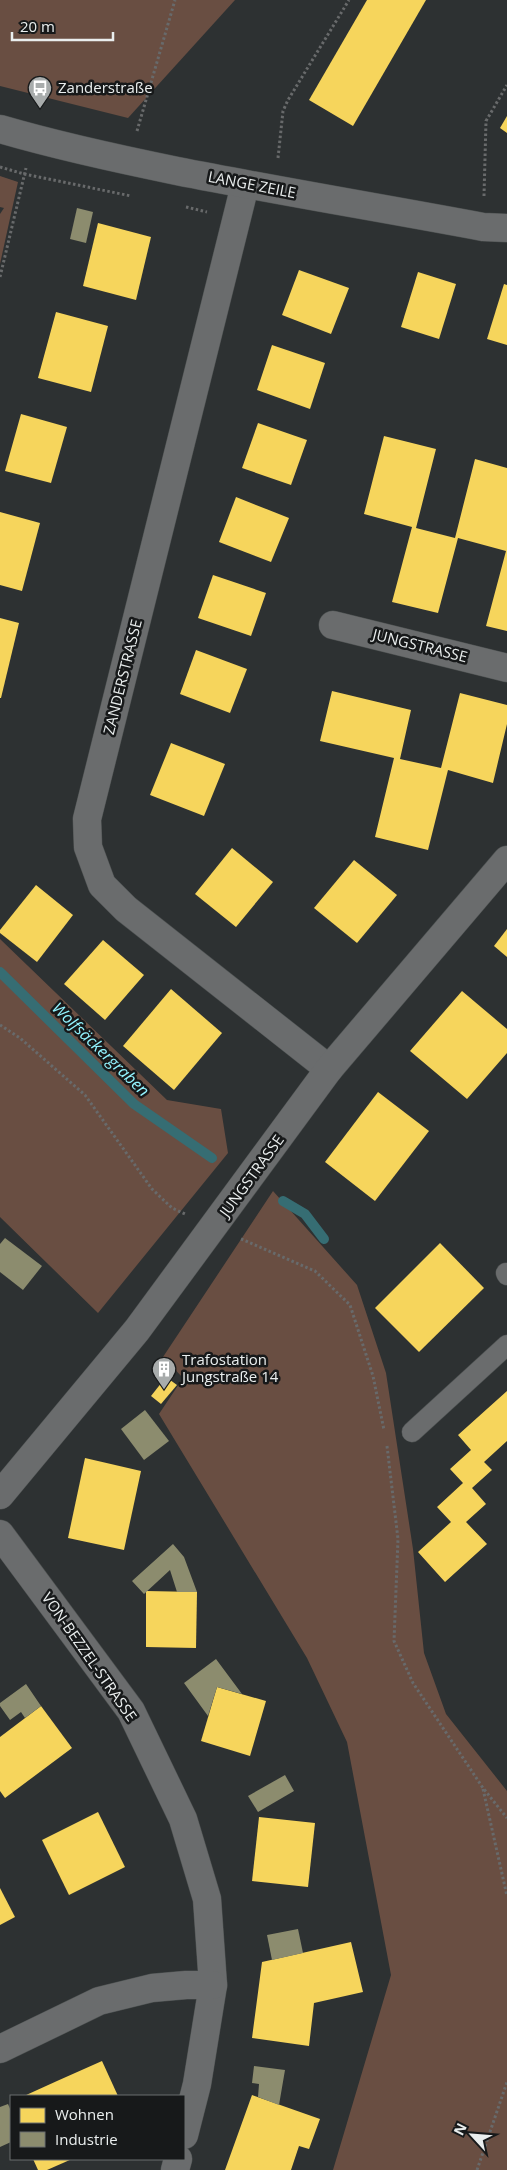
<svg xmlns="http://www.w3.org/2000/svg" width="507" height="2170" viewBox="0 0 507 2170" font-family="'Open Sans',sans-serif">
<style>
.green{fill:#694e42}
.homes{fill:#f6d55c}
.industry{fill:#8c8c6e}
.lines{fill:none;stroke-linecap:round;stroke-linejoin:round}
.stream{stroke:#366d73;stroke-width:10}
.service-casing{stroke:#4c5050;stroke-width:21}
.minor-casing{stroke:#4c5050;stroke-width:29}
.tertiary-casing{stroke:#4c5050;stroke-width:29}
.path{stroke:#686a6b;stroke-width:3;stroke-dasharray:2.5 2.5;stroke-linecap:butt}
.service{stroke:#6a6c6d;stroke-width:20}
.minor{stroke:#6a6c6d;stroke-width:28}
.tertiary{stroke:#6a6c6d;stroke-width:28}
.labels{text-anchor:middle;stroke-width:5;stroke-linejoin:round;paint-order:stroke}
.poi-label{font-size:15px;fill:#eaeeee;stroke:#17191a;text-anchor:start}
.street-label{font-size:15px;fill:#eaeeee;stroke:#17191a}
.water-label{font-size:16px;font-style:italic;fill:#93f4ff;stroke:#17191a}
</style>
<rect width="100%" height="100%" fill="#2d3132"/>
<g class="green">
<path d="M0 0H235L128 118 0 86Z"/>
<path d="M0 176 18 182 0 264V214L4 208 0 207Z"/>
<path d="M0 939 167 1100 221 1109 228 1153 98 1313 0 1217Z"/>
<path d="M273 1191 357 1285 386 1373 413 1549 424 1653 446 1714 507 1791V2170H333L391 1975 347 1742 307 1658 159 1414 183 1378 163 1357Z"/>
</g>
<g class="homes">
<path d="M367 0H426L353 126 309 100Z"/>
<path d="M507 116V133L500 128Z"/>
<path d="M98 223 151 237 136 300 83 286Z"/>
<path d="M299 270 349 288 331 334 282 315Z"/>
<path d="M418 272 456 284 439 339 401 327Z"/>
<path d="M504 284 507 285V345L487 339Z"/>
<path d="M56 312 108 326 91 392 38 378Z"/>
<path d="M272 345 325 363 310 409 257 390Z"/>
<path d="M21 414 67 427 51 483 5 471Z"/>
<path d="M258 423 307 440 291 485 242 468Z"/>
<path d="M384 436 436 449 416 528 455 538 475 459 507 468V631L486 626 506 551 458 538 438 613 392 602 412 527 364 514Z"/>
<path d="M236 497 289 518 271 562 219 542Z"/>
<path d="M0 512 40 523 22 591 0 585Z"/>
<path d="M213 575 266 593 251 636 198 618Z"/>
<path d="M0 618 19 623 1 698H0Z"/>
<path d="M196 650 247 669 230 713 180 694Z"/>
<path d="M332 691 411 710 400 759 441 768 460 693 507 705V724L493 783 448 770 428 850 375 837 394 758 320 741Z"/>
<path d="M171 743 225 764 204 816 150 795Z"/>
<path d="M232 848 273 882 236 927 195 894Z"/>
<path d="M354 860 397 895 357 943 314 908Z"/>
<path d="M36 885 73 915 37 962 0 933V930Z"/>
<path d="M507 929V957L494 946Z"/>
<path d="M103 940 144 975 105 1020 64 984Z"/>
<path d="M171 989 222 1033 174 1090 123 1046Z"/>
<path d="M462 991 507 1029V1053L467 1099 410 1051Z"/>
<path d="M378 1092 429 1131 375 1201 325 1162Z"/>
<path d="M440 1243 484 1288 419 1352 375 1308Z"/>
<path d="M166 1377 177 1385 161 1404 151 1396Z"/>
<path d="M507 1391V1441L484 1462 492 1470 472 1488 486 1504 466 1522 487 1544 445 1582 418 1552 451 1522 437 1507 463 1483 450 1469 471 1450 458 1435Z"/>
<path d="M85 1458 141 1471 124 1550 68 1538Z"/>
<path d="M146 1591 197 1592 196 1648 146 1647Z"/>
<path d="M217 1687 266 1701 250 1756 201 1741Z"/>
<path d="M41 1706 72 1748 5 1798 0 1791V1737Z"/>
<path d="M98 1812 125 1867 69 1895 42 1840Z"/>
<path d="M259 1817 315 1823 308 1887 252 1881Z"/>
<path d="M0 1888 15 1917 0 1925Z"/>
<path d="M351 1942 363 1992 314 2003 309 2046 252 2038 262 1962Z"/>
<path d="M102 2061 118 2096H24L57 2081Z"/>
<path d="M252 2095 320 2119 309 2149 299 2146 291 2170H225Z"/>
<path d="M33 2159H72L47 2170H38Z"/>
</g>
<g class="industry">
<path d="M77 208 93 212 86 243 70 239Z"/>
<path d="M5 1238 42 1266 23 1290 0 1272V1244Z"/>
<path d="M145 1410 169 1441 144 1460 121 1429Z"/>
<path d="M173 1544 184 1557 197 1592H177L170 1570 144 1594 132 1581Z"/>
<path d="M216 1659 242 1694 217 1687 208 1716 184 1683Z"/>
<path d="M26 1684 41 1706 25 1718 21 1712 10 1720 0 1706V1703Z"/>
<path d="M285 1775 294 1791 258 1812 248 1796Z"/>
<path d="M298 1929 303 1953 272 1960 267 1935Z"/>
<path d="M254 2066 285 2070 279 2105 258 2097 259 2084 252 2083Z"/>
<path d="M8 2104 11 2111V2142L0 2147V2107Z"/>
</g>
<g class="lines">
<g class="stream">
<path d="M0 972 134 1104 212 1158"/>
<path d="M283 1201 305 1214 324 1239"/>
</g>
<g class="service-casing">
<g id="service">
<path d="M506 1273 507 1275"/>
<path d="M412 1432 507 1345"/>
</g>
</g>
<g class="minor-casing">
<g id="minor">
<path d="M245 185 87 819 88 847 102 885 126 909 329 1069"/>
<path d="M333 625 507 668"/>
<path d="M0 1495 137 1330 329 1069 507 860"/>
<path d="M0 1534 131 1711 183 1819 207 1899 213 1985 197 2084 184 2135"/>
<path d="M0 2049 99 2001 152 1988 186 1985H213"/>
<path d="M175 2170 178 2159"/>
</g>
</g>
<g class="tertiary-casing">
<path id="tertiary" d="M0 129C58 146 118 159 177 171 279 191 381 208 483 227L507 228"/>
</g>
<g class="path">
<path d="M137 131 175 0"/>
<path d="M278 158 283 111 288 100 349 0"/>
<path d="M0 167 24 174 131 196"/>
<path d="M484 196 486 121 507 85"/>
<path d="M186 207 207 212"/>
<path d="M0 277 26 168"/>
<path d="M0 1025 20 1038 85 1095 152 1189 172 1208 185 1214"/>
<path d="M241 1239 315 1271 350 1305 373 1376 384 1430"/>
<path d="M387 1446 398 1539 394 1641 413 1683 483 1788 507 1818"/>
<path d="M483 1789 507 1896"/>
<path d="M477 2170 507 2082"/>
</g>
<use href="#service" class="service"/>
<use href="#minor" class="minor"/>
<use href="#tertiary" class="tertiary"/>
</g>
<defs>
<g id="bus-pin" transform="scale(1.25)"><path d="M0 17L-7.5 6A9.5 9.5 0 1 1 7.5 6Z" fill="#a8acac" stroke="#17191a"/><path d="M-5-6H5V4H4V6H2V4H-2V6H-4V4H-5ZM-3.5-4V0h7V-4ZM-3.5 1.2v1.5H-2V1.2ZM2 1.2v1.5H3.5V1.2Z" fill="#fff"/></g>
<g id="building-pin" transform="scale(1.25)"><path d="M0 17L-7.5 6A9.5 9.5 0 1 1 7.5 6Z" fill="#a8acac" stroke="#17191a"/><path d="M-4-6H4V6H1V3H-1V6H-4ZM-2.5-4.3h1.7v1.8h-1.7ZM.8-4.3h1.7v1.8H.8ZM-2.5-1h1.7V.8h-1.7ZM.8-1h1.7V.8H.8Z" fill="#fff"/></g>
</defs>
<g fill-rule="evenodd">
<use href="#bus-pin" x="40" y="88"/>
<use href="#building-pin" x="164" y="1369"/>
</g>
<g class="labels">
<g class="poi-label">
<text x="58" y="93">Zanderstraße</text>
<text x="182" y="1365">Trafostation<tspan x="182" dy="17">Jungstraße 14</tspan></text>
</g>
<g class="street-label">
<text transform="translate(252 185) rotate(11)" y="5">LANGE ZEILE</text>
<text transform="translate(420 646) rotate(14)" y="5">JUNGSTRASSE</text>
<text transform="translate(123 677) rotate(-76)" y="5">ZANDERSTRASSE</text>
<text transform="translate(252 1176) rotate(-54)" y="5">JUNGSTRASSE</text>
<text transform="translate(89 1657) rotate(55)" y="5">VON-BEZZEL-STRASSE</text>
</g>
<g class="water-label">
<text transform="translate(101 1049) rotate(44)" y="6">Wolfsäckergraben</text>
</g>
</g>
<rect x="10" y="2095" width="175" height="65" fill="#17191a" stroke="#6b6e6f"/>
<rect x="20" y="2108" width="25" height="15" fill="#f6d55c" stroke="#6b6e6f"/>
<text x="55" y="2120" font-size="15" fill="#eaeeee">Wohnen</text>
<rect x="20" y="2132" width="25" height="15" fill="#8c8c6e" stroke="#6b6e6f"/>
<text x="55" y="2145" font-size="15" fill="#eaeeee">Industrie</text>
<g transform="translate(472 2135) rotate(296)" stroke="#17191a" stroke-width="4" paint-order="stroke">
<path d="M0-4L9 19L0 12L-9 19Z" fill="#eaeeee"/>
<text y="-8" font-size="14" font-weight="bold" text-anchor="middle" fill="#eaeeee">N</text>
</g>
<path d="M12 32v8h101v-8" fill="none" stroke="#eaeeee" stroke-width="2.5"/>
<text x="20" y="32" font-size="15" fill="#eaeeee" stroke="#17191a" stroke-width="4" paint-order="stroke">20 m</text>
</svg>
